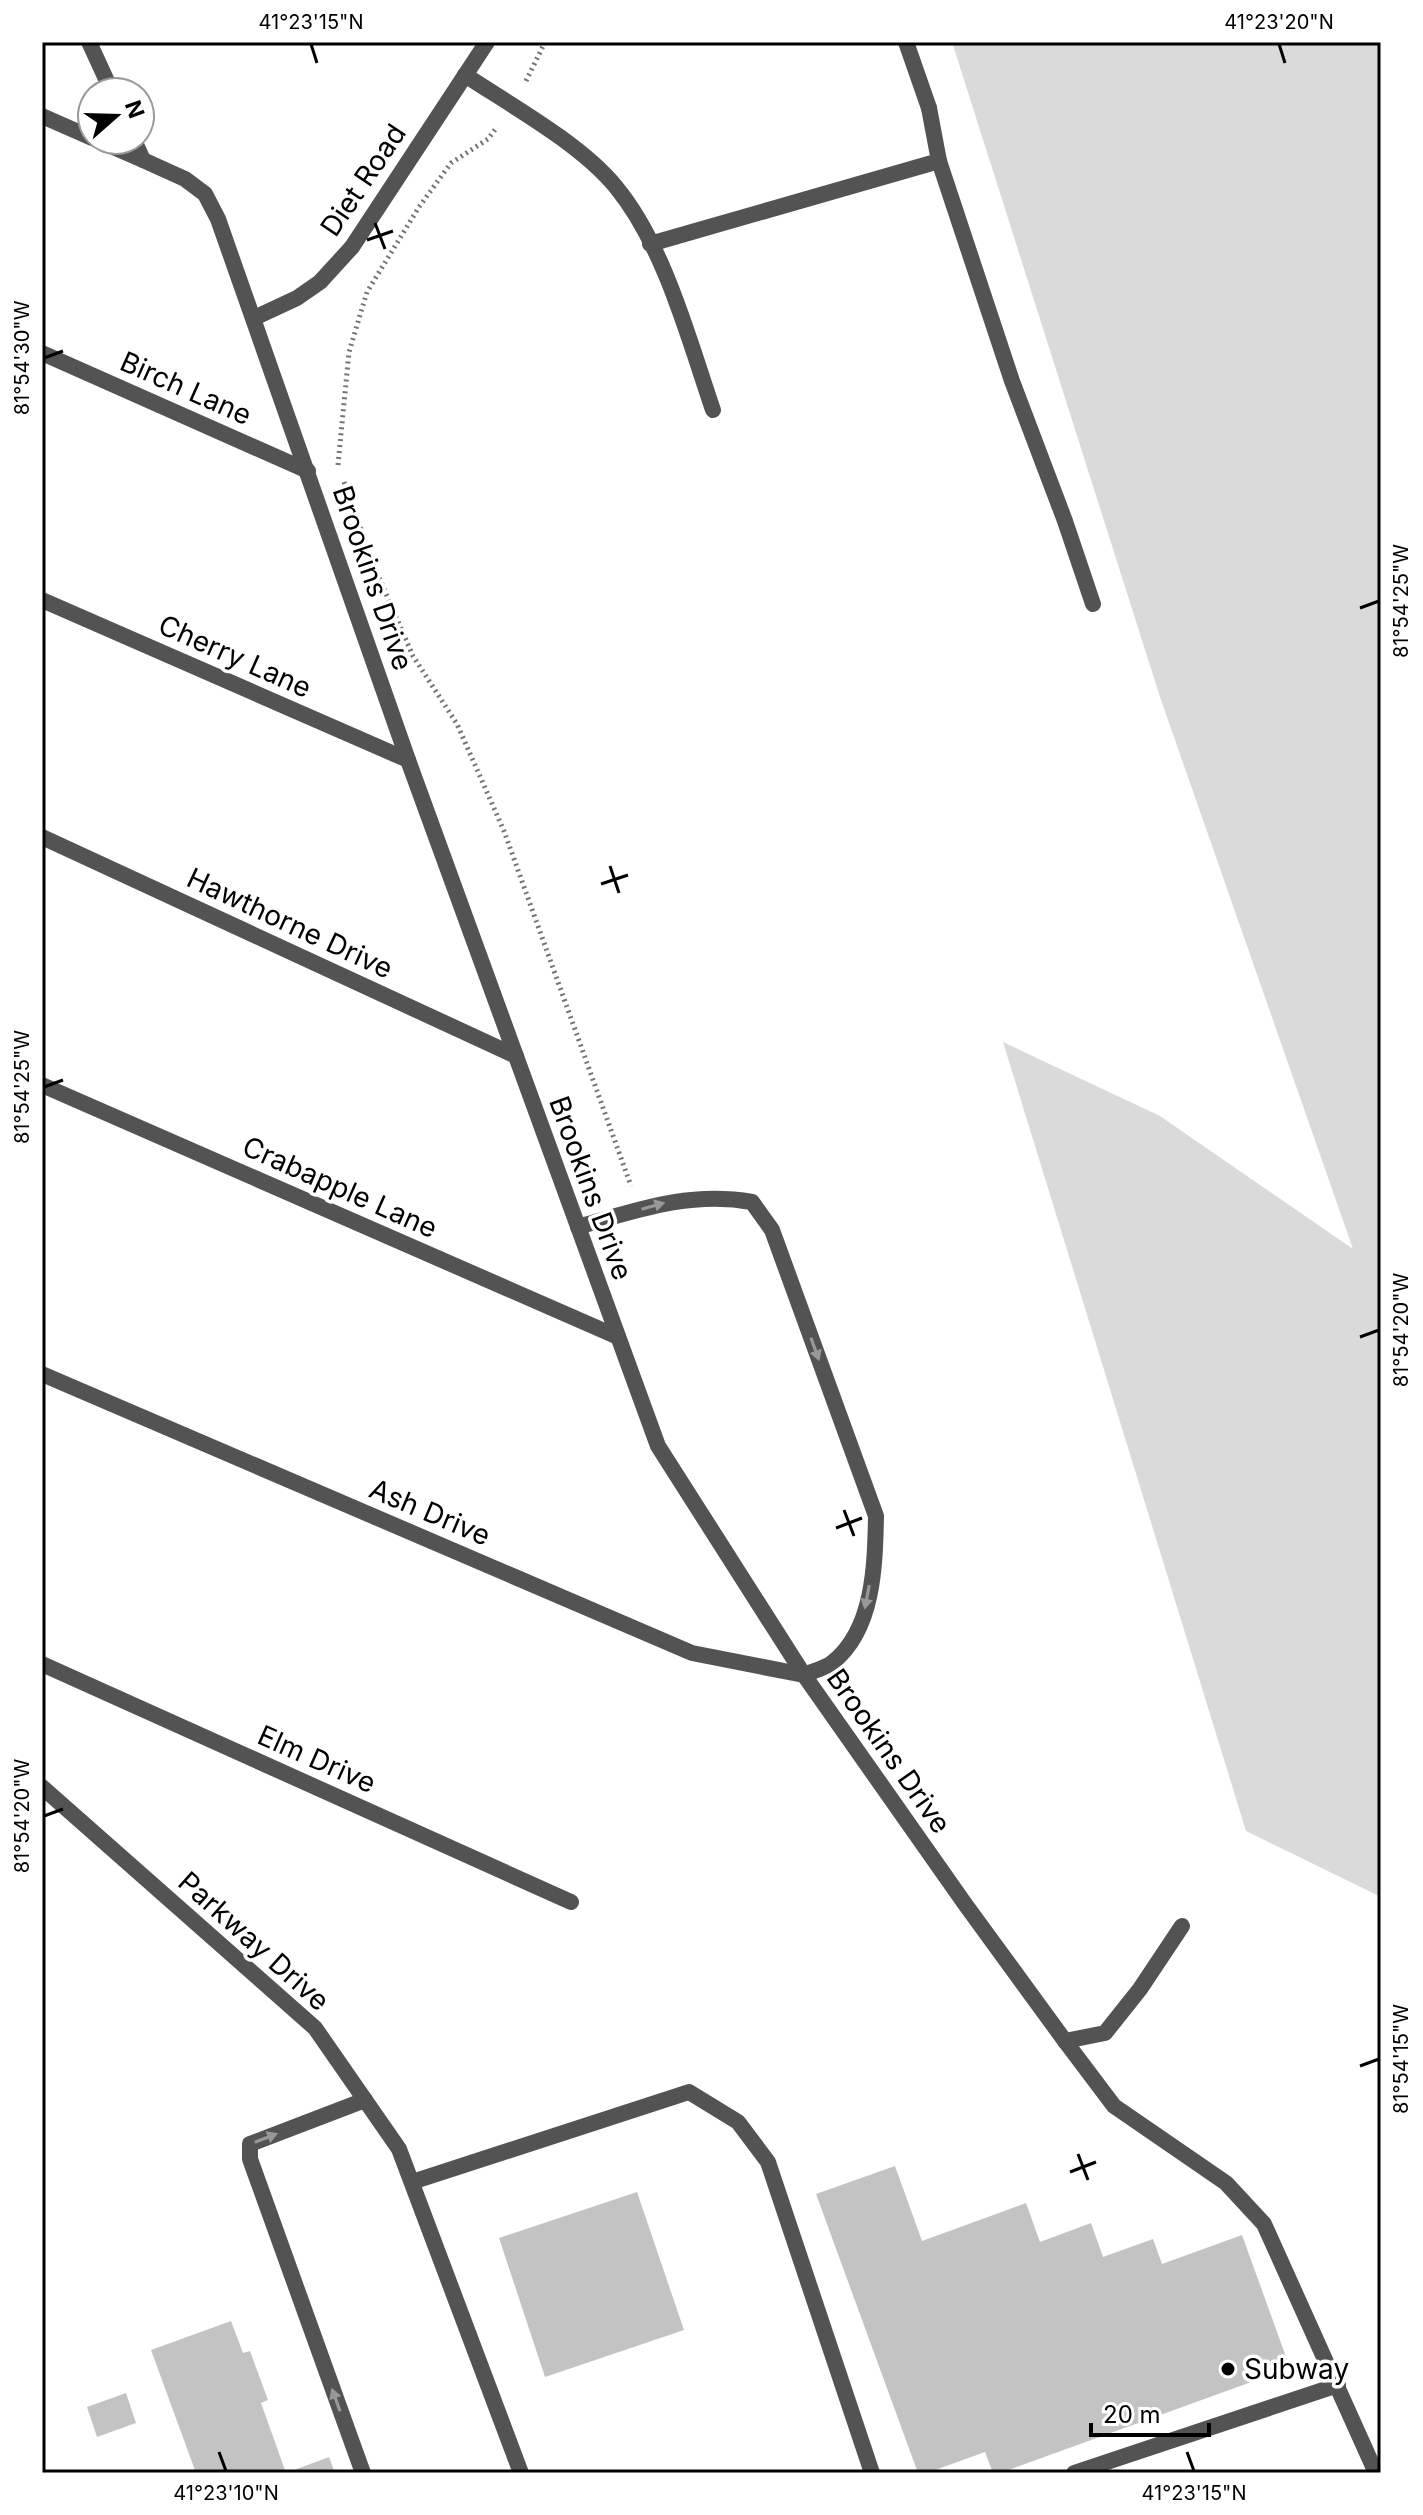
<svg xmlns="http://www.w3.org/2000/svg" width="1423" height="2515" viewBox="0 0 1423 2515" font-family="Inter,sans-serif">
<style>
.green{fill:#dadada}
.building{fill:#c3c3c3}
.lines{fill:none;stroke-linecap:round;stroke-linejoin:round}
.path{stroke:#757575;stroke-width:5;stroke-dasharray:2 4;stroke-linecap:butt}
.lane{stroke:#535353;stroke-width:16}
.street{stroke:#535353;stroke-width:16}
.oneway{fill:#989898}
.ticks{fill:none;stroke:#000;stroke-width:3}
.poi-dot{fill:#000;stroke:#fff;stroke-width:3}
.labels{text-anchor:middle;stroke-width:7;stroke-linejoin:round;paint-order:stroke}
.street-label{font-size:28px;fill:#000;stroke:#fff}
.poi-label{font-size:28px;fill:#000;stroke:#fff;text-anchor:start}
.neatline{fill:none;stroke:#000;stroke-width:3}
.ticks-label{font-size:20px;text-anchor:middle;fill:#000}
</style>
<rect width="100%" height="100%" fill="#fff"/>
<path class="green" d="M952 42H1381V1897L1246 1831 1003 1042 1160 1116 1353 1249 1160 697Z"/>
<g class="building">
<path d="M895 2166 922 2241 1026 2203 1040 2242 1091 2223 1103 2257 1153 2239 1162 2264 1242 2235 1290 2368 1000 2473H993L985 2452 927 2473H918L816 2194Z"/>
<path d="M637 2192 684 2330 545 2377 499 2238Z"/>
<path d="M231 2321 243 2353 250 2351 268 2400 261 2403 286 2473 329 2457 335 2473H196L151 2350Z"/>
<path d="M126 2393 136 2423 97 2437 87 2407Z"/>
</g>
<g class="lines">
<g class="path">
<path d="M526 81 545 42"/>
<path d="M338 465 349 352 367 292 419 207 451 163 488 139 497 127"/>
<path d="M344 482 374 566 413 656 457 724 504 831 631 1186"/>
</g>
<g class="lane">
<path d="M465 75C512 106 581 144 616 187 664 245 689 340 713 410"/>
<path d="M939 161 1012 381 1065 521 1093 604"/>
<path d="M650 244 939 161 929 108"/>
<path d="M578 1227C637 1210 690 1191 752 1202L772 1230 876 1516C875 1565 874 1629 833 1662 826 1668 813 1671 804 1675"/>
<path d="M1065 2041 1114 2106 1226 2183 1264 2224 1376 2473"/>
<path d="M412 2182 689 2092 738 2122 768 2162 872 2473"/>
<path d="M363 2473 250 2159V2144L365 2100"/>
<path d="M1074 2473 1338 2385"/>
</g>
<g class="street">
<path d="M89 42 112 92"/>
<path d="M906 42 929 108"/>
<path d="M42 116 92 138"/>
<path d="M97 140 143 160"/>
<path d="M134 140 143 160 185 179 205 194 218 219 408 760 658 1446 804 1675 965 1904 1065 2041 1105 2033 1140 1989 1182 1926"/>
<path d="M254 318 297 298 320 282 352 247 487 42"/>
<path d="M42 353 308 471"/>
<path d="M42 600 408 760"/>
<path d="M42 837 516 1056"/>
<path d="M42 1085 618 1337"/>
<path d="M42 1374 692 1653 804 1675"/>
<path d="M42 1664 571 1902"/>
<path d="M42 1787 315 2028 365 2100 399 2149 521 2473"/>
</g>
</g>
<defs><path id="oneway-solid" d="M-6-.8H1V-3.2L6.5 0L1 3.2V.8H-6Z" transform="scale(2)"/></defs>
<g class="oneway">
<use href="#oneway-solid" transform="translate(653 1206) rotate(-16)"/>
<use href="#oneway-solid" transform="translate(815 1349) rotate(70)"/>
<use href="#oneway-solid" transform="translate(867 1597) rotate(101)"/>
<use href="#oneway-solid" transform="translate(266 2138) rotate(-21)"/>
<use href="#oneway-solid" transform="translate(336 2400) rotate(-110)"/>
</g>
<path class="ticks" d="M311 44 317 63M1279 44 1285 63M375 223 385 249M367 240 393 231M44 358 63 351M1360 608 1379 601M610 866 619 893M601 884 628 875M44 1087 63 1080M1360 1337 1379 1330M844 1510 854 1536M836 1528 862 1518M44 1816 63 1809M1360 2066 1379 2059M1078 2154 1088 2180M1070 2172 1096 2162M219 2452 226 2471M1187 2452 1194 2471"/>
<circle class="poi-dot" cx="1228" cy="2369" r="8"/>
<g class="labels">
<g class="street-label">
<text transform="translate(363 180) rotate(-56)" y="10">Diet Road</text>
<text transform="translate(186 388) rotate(24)" y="10">Birch Lane</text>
<text transform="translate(373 578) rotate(71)" y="10">Brookins Drive</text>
<text transform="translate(235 656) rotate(24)" y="10">Cherry Lane</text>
<text transform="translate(290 923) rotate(25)" y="10">Hawthorne Drive</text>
<text transform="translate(340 1187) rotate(24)" y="10">Crabapple Lane</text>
<text transform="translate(591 1188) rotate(70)" y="10">Brookins Drive</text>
<text transform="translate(430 1512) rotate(23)" y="10">Ash Drive</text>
<text transform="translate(889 1751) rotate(55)" y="10">Brookins Drive</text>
<text transform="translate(317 1759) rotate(24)" y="10">Elm Drive</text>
<text transform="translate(254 1941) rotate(42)" y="10">Parkway Drive</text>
</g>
<g class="poi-label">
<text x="1244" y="2379">Subway</text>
</g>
</g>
<rect width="1423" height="2515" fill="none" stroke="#ffffff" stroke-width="88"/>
<g transform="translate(116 116) rotate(70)"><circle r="38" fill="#ffffff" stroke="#999999" stroke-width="2"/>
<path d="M0-6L14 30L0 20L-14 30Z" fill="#000000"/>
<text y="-12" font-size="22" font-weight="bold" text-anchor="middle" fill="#000000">N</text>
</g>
<path d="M1091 2423v12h118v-12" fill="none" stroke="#000000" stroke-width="4"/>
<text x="1103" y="2423" font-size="24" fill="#000000" stroke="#ffffff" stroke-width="6" paint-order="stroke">20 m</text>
<rect x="44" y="44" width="1335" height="2427" class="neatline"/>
<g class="ticks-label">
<text x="311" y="29">41°23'15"N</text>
<text x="1279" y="29">41°23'20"N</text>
<text transform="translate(22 358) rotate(-90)" y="7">81°54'30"W</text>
<text transform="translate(1401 601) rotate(-90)" y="7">81°54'25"W</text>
<text transform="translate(22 1087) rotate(-90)" y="7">81°54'25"W</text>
<text transform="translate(1401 1330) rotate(-90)" y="7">81°54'20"W</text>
<text transform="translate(22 1816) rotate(-90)" y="7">81°54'20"W</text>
<text transform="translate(1401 2059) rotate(-90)" y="7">81°54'15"W</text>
<text x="226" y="2500">41°23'10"N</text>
<text x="1194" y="2500">41°23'15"N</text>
</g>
</svg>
